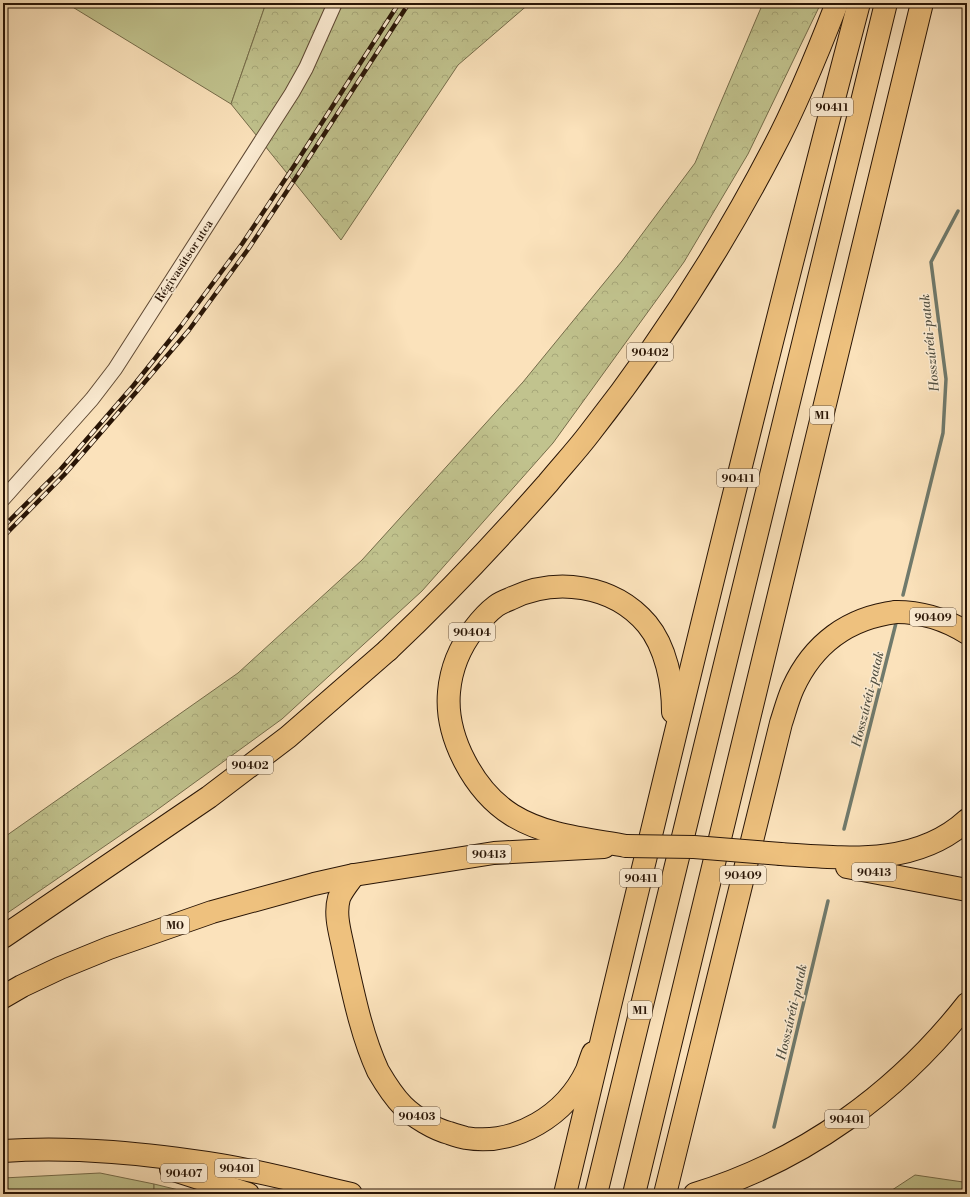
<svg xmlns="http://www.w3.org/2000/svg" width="970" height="1197" viewBox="0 0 970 1197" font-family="'Libre Bodoni',serif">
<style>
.grass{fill:#c1c38e;stroke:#756c4a}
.forest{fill:url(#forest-crowns);stroke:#756c4a}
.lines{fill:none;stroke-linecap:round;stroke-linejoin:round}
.stream{stroke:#707a6c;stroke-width:3.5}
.minor-casing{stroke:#5e4833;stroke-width:16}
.trunk-casing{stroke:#291506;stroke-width:24}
.motorway-casing{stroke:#291506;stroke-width:24}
.minor{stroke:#fcecd3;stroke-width:14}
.trunk{stroke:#eec17e;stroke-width:22}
.motorway{stroke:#eec17e;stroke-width:22}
.rail-casing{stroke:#291506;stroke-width:4.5}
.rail{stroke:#fcecd3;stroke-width:3;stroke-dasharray:9;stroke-linecap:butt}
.trunk-bridge-casing{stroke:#291506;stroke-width:24;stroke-linecap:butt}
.trunk-bridge{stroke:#eec17e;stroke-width:22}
.labels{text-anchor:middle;stroke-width:3;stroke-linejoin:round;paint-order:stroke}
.shield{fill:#fcecd3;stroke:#685644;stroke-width:1}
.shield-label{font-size:11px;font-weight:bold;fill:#291506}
.street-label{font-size:12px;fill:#291506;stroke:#fcecd3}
.water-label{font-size:13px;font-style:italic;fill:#525042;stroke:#fcecd3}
</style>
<defs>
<pattern id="forest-crowns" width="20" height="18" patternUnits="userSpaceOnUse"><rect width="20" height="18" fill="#c1c38e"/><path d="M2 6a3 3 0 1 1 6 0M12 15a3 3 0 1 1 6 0" fill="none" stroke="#a6a779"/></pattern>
</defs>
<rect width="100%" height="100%" fill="#fbe2bb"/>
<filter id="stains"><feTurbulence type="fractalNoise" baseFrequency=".005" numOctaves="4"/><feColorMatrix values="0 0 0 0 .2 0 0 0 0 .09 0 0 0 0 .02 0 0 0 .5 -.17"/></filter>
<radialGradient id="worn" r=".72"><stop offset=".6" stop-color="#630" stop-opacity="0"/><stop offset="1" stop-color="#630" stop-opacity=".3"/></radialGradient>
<g class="grass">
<path d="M66 3H266L231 104Z"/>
<path d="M967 1170V1194H886L915 1175 963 1182Z"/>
<path d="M100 1173 154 1184V1194H3V1178Z"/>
</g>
<g class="forest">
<path d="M266 3H530L458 65 341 240 231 104Z"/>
<path d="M763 3H821L748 154 684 262 553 443 422 591 282 719 150 815 3 916V838L238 673 362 560 523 382 622 261 695 163Z"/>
<path d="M154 1184 195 1194H154Z"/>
</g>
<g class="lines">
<g class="stream">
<path d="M903 595 943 433 946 379 931 262 958 211"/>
<path d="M844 829 897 619"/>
<path d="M774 1127 828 901"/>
</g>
<g class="minor-casing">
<path id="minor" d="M3 499 92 399 115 369 292 93 306 68 335 3"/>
</g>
<g class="trunk-casing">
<g id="trunk">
<path d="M896 612C922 612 945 619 967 633"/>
<path d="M781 854C845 858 916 867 967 820"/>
<path d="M847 867 967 890"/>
<path d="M354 875C349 882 342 890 339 898 334 916 341 935 344 952 353 992 361 1034 378 1071 385 1083 393 1096 403 1106 414 1117 434 1129 449 1133 455 1135 461 1137 466 1138 516 1146 566 1115 587 1070 589 1064 591 1058 593 1053"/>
<path d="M3 937 209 797 288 737 388 650"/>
<path d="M3 997 22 986 60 968 109 948 212 912 314 884 354 875 494 853 604 847"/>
</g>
</g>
<g class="motorway-casing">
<g id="motorway">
<path d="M388 650C444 597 497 541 548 483 562 466 576 451 589 434 659 345 721 249 773 149 798 102 818 52 837 3"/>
<path d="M626 846C587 839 546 836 512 815 474 791 445 737 449 692 451 669 460 647 474 629 480 621 488 612 496 606 500 603 505 601 510 599 555 577 613 584 647 624 666 647 673 683 673 712"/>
<path d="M3 1151C76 1146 149 1154 221 1165 264 1172 308 1184 351 1194"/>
<path d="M171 1169 248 1194"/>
<path d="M565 1194C660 796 755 398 859 3"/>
<path d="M596 1194 886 3"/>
<path d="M634 1194 922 3"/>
<path d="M665 1194 781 723C785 711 788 699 793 688 813 644 848 618 896 612"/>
<path d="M695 1194C804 1161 898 1092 967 1004"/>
</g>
</g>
<use href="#minor" class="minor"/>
<use href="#trunk" class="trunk"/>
<use href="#motorway" class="motorway"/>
<g class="rail-casing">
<g id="rail">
<path d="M3 527 60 470 133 386 181 326 242 244 296 163 399 3"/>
<path d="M3 537 64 475 138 390 189 330 249 248 303 167 409 3"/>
</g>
</g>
<use href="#rail" class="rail"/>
<g class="trunk-bridge-casing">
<path id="trunk-bridge" d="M626 846 694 847 781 854"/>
</g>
<use href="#trunk-bridge" class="trunk-bridge"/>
</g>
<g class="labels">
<g class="shield">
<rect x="811" y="98" width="42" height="18" rx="3"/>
<rect x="627" y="343" width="46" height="18" rx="3"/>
<rect x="810" y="406" width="24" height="18" rx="3"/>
<rect x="717" y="469" width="42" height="18" rx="3"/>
<rect x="910" y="608" width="46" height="18" rx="3"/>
<rect x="449" y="623" width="46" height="18" rx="3"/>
<rect x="227" y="756" width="46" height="18" rx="3"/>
<rect x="467" y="845" width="44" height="18" rx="3"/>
<rect x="852" y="863" width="44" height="18" rx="3"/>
<rect x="720" y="866" width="46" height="18" rx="3"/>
<rect x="620" y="869" width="42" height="18" rx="3"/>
<rect x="161" y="916" width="28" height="18" rx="3"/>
<rect x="628" y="1001" width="24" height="18" rx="3"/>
<rect x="394" y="1107" width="46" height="18" rx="3"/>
<rect x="825" y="1110" width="44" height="18" rx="3"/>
<rect x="215" y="1159" width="44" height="18" rx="3"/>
<rect x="161" y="1164" width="46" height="18" rx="3"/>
</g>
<g class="shield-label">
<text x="832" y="111">90411</text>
<text x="650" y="356">90402</text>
<text x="822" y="419">M1</text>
<text x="738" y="482">90411</text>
<text x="933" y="621">90409</text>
<text x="472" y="636">90404</text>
<text x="250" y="769">90402</text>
<text x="489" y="858">90413</text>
<text x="874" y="876">90413</text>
<text x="743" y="879">90409</text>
<text x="641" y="882">90411</text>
<text x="175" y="929">M0</text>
<text x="640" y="1014">M1</text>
<text x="417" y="1120">90403</text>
<text x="847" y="1123">90401</text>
<text x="237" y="1172">90401</text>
<text x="184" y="1177">90407</text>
</g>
<g class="street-label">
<text transform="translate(184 261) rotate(-57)" y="4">Régivasútsor utca</text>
</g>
<g class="water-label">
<text transform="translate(929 343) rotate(-96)" y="5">Hosszúréti-patak</text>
<text transform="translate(867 699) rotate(-76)" y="5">Hosszúréti-patak</text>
<text transform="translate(791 1012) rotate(-77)" y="5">Hosszúréti-patak</text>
</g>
</g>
<rect width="970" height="1197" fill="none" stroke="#fbe2bb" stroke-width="16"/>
<rect x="4" y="4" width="962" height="1189" fill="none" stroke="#291506" stroke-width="2"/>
<rect x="8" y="8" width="954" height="1181" fill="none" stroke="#291506"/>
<rect width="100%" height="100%" filter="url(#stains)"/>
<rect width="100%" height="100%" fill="url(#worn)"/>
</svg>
